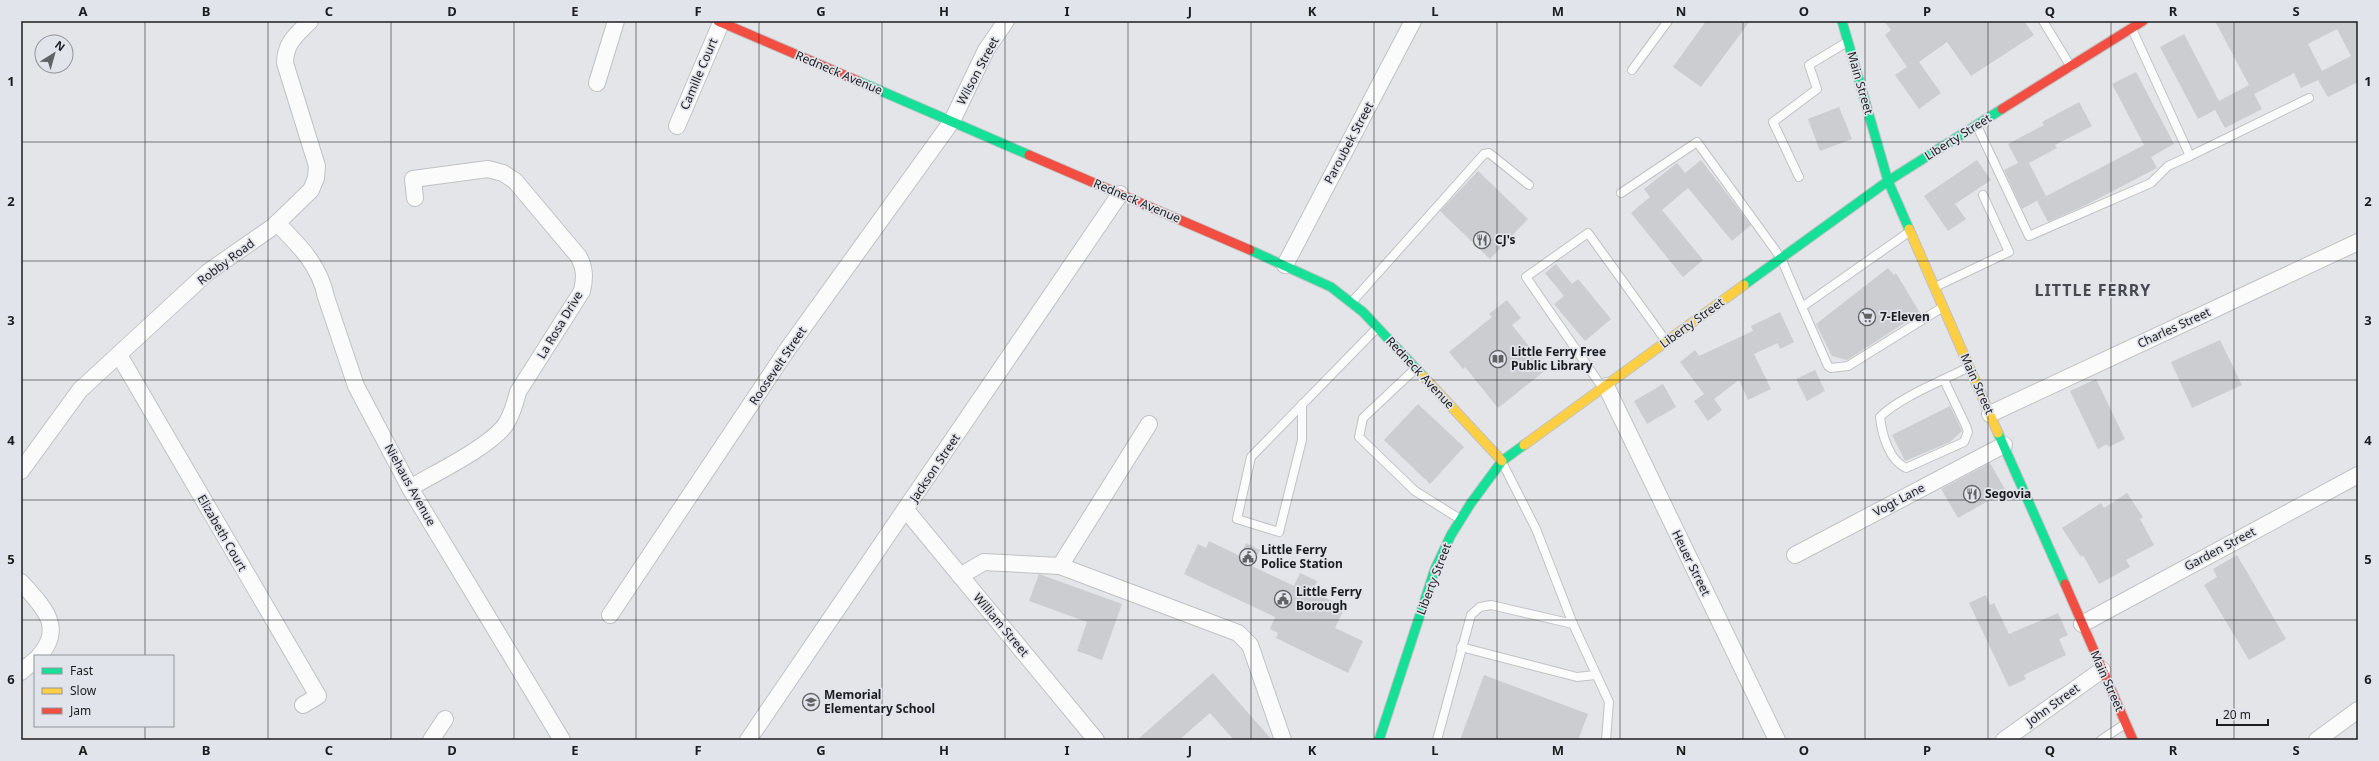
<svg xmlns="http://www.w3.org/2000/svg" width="2379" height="761" viewBox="0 0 2379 761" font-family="'Noto Sans',sans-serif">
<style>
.building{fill:#cccdd0;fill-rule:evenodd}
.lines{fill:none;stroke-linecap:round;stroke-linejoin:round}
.lane-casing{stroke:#c0c2c4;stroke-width:10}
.street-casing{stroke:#c0c2c4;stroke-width:18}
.fast-casing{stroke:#c0c2c4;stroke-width:11}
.slow-casing{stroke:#c0c2c4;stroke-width:11}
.jam-casing{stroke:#c0c2c4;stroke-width:11}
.lane{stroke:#fbfbfc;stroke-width:8}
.street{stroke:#fbfbfc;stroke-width:16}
.fast{stroke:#16e098;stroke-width:9}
.slow{stroke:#ffcf43;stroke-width:9}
.jam{stroke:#f24e42;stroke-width:9}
.grid{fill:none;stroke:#1b1c1f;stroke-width:1;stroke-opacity:0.55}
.labels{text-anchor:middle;stroke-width:3.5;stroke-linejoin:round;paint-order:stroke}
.street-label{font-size:12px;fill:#1b1c1f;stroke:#e1e4ea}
.poi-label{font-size:12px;font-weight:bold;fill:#1b1c1f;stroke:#e1e4ea;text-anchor:start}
.district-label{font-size:16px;font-weight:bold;letter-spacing:1px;fill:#484a4f;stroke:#e1e4ea}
.neatline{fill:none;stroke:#1b1c1f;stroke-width:1.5}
.grid-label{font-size:13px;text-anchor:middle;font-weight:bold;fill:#1b1c1f}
</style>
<rect width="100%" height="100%" fill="#e3e5e8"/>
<g class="building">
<path d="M1706 21H1750L1701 87 1673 67Z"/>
<path d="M1884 21H2024L2034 35 1971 76 1947 42 1919 62 1941 93 1919 109 1895 75 1907 67 1885 35 1891 30Z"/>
<path d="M2215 21H2358V82L2328 97 2318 80 2301 88 2294 73 2254 94 2262 109 2225 128 2215 110 2198 119 2160 47 2184 34 2219 101 2249 85ZM2337 29 2351 56 2322 71 2308 44Z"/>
<path d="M2136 72 2174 144 2151 157 2157 168 2084 206 2048 222 2037 201 2144 145 2112 84Z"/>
<path d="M2079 102 2092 126 2055 145 2057 148 2029 163 2046 196 2022 209 2004 170 2018 163 2008 144 2044 125 2042 122Z"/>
<path d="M1839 107 1852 139 1820 151 1808 119Z"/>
<path d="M1701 160 1751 225 1732 241 1688 188 1662 210 1703 260 1683 277 1631 213 1650 197 1644 189 1677 163 1685 173Z"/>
<path d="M1977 160 1991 180 1955 204 1966 219 1948 231 1924 196Z"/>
<path d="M1478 171 1528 219 1490 259 1440 211Z"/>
<path d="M1556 264 1572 284 1578 279 1611 319 1585 341 1554 304 1564 296 1545 273Z"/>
<path d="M1888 268 1894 275 1896 273 1920 313 1847 360 1832 356 1816 324Z"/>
<path d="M1507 300 1521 318 1512 325 1547 369 1498 408 1465 367 1463 369 1449 352 1492 317 1489 314Z"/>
<path d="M1780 312 1794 342 1780 349 1778 343 1754 354 1771 389 1748 400 1739 380 1714 399 1722 410 1708 421 1694 401 1704 394 1680 362 1695 350 1699 356 1753 331 1751 326Z"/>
<path d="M2220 340 2242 385 2192 408 2171 362Z"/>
<path d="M1815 370 1825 391 1807 401 1796 379Z"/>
<path d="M2096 379 2125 439 2109 447 2107 444 2098 449 2070 391Z"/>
<path d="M1663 384 1676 407 1647 424 1634 401Z"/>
<path d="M1418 404 1464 447 1430 484 1384 440Z"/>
<path d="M1950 406 1962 431 1950 442 1905 461 1892 435Z"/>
<path d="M1990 463 2006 491 1958 518 1941 489Z"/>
<path d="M2127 493 2143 517 2140 519 2154 545 2126 560 2130 567 2099 584 2083 555 2081 557 2062 528 2101 503 2104 508Z"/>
<path d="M1209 541 1240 556 1246 543 1260 550 1252 566 1294 586 1300 573 1317 581 1312 592 1345 607 1335 628 1363 641 1348 673 1276 638 1278 633 1270 629 1275 617 1184 574 1198 544 1206 548Z"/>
<path d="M2237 555 2286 639 2249 660 2204 585 2217 577 2213 569Z"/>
<path d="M1039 574 1122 604 1102 660 1077 651 1087 622 1029 601Z"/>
<path d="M1986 595 1990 605 1994 603 2009 634 2058 613 2068 635 2059 639 2066 655 2024 675 2026 679 2009 687 1969 603Z"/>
<path d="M1213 673 1272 740H1234L1210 713 1179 740H1137Z"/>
<path d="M1484 675 1588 714 1578 740H1460Z"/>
</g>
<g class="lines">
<g class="lane-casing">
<g id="lane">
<path d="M2043 21 2071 67"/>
<path d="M2132 29 2190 156 2309 98"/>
<path d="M1632 70 1668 21"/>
<path d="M1977 126 2029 236 2151 183 2168 166 2190 156"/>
<path d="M1799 177 1773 122 1817 89 1809 65 1847 42"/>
<path d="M1621 193 1697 142 1781 258 1802 307 1909 232"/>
<path d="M1935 287 2009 252 1983 195"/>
<path d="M1352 302 1484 154 1489 153 1529 185"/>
<path d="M1802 307 1828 366 1831 368 1848 366 1943 307"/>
<path d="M1415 369 1363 418 1359 437 1415 491 1460 519"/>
<path d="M1944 380 1966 426 1968 432 1964 442 1906 468C1889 460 1882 435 1880 417 1898 398 1944 380 1969 367"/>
<path d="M1602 387 1526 277 1588 233 1666 341"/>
<path d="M1302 404V440L1279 532 1237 519 1251 457 1377 328"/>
<path d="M1503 464 1536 529 1573 624 1609 702 1606 740"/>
<path d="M1461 647 1577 677 1595 675"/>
<path d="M1437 740 1471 615 1480 607 1491 605 1573 624"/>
<path d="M2101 740 2125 724"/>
</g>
</g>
<g class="street-casing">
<g id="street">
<path d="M597 83 616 21"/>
<path d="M677 126 721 23"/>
<path d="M277 223C299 245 320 266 326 297L356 386 410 488 562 740"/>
<path d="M1285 265 1413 21"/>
<path d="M119 355 318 696 303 705"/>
<path d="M1606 386 1777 740"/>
<path d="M1990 414 2358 242"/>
<path d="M21 471 80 390 208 272 274 226 311 190 316 178 317 166 285 63C285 43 297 34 310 21"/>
<path d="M410 488C435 473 490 447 506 424 512 414 515 404 518 392L582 291C585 278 585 269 579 257L515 181 503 173 488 169 413 179 415 198"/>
<path d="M906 510 1096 740"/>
<path d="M1795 555 2004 445"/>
<path d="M1060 566 1238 633 1250 645 1283 740"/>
<path d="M960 576 984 562 1060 566 1149 424"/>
<path d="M21 582C41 605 66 626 39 656"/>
<path d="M610 615 787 350 952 121 986 50 1006 21"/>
<path d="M2082 624 2358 475"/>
<path d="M21 672 35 660"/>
<path d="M431 740 445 719"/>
<path d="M748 740 1120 194"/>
<path d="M2004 740 2102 670"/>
<path d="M2317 740 2358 710"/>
</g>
</g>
<g class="fast-casing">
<g id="fast">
<path d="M1842 21 1888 181 1909 229"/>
<path d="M858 81 1029 155"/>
<path d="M1250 250 1331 287 1363 312 1423 376"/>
<path d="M1744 285 1888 181 2002 109"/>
<path d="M1998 433 2065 584"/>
<path d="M1379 740 1435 569 1451 535 1471 503 1502 461 1524 445"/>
</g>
</g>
<g class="slow-casing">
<g id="slow">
<path d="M1909 229 1998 433"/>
<path d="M1423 376 1502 461"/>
<path d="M1524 445 1744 285"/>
</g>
</g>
<g class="jam-casing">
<g id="jam">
<path d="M718 21 858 81"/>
<path d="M2002 109 2143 21"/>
<path d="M1029 155 1250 250"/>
<path d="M2065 584 2133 740"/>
</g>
</g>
<use href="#lane" class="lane"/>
<use href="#street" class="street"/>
<use href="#fast" class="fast"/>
<use href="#slow" class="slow"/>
<use href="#jam" class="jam"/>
</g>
<path class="grid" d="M145 21V656M268 21V740M391 21V740M514 21V740M636 21V740M759 21V740M882 21V740M1005 21V740M1128 21V740M1251 21V740M1374 21V740M1497 21V740M1620 21V740M1743 21V740M1865 21V740M1988 21V740M2111 21V740M2234 21V740M21 142H2358M21 261H2358M21 380H2358M21 500H2358M21 620H2358M145 726V740"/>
<defs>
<g id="restaurant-ring" transform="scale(0.9)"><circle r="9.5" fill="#e1e4ea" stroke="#616265" stroke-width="1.5"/><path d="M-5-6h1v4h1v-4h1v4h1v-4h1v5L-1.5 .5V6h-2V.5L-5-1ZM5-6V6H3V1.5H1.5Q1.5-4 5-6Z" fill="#616265"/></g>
<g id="supermarket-ring" transform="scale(0.9)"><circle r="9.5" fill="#e1e4ea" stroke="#616265" stroke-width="1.5"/><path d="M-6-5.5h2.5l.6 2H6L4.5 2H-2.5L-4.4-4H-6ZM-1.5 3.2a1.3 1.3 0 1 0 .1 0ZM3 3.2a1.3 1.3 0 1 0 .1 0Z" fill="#616265"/></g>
<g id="library-ring" transform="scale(0.9)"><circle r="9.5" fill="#e1e4ea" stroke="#616265" stroke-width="1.5"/><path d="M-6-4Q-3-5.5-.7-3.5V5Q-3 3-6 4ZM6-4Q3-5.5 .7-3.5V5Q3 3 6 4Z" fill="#616265"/></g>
<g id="civic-ring" transform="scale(0.9)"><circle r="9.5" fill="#e1e4ea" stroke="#616265" stroke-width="1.5"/><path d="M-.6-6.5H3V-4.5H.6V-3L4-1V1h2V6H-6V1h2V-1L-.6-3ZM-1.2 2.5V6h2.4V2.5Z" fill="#616265"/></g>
<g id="school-ring" transform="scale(0.9)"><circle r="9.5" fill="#e1e4ea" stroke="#616265" stroke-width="1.5"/><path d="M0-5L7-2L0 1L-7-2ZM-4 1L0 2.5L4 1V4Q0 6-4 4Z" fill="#616265"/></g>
</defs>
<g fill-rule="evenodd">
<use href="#restaurant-ring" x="1482" y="240"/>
<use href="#supermarket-ring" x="1867" y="317"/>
<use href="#library-ring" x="1498" y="359"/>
<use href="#restaurant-ring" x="1972" y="494"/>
<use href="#civic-ring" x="1248" y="557"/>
<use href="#civic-ring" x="1283" y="599"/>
<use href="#school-ring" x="811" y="702"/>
</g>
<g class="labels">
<g class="street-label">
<text transform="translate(978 71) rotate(-62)" y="4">Wilson Street</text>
<text transform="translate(839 73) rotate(23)" y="4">Redneck Avenue</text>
<text transform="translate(699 74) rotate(-67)" y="4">Camille Court</text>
<text transform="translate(1860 83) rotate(74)" y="4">Main Street</text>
<text transform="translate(1958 137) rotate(-32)" y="4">Liberty Street</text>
<text transform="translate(1349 143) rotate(-62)" y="4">Paroubek Street</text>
<text transform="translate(1137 201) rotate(23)" y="4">Redneck Avenue</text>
<text transform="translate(226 262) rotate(-37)" y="4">Robby Road</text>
<text transform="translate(1692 323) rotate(-36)" y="4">Liberty Street</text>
<text transform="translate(560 325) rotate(-59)" y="4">La Rosa Drive</text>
<text transform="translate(2174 328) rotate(-25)" y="4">Charles Street</text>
<text transform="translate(778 366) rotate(-56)" y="4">Roosevelt Street</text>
<text transform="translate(1420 373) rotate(47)" y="4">Redneck Avenue</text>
<text transform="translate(1977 384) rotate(66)" y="4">Main Street</text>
<text transform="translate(935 468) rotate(-56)" y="4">Jackson Street</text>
<text transform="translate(410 485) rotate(61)" y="4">Niehaus Avenue</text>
<text transform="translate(1899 500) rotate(-28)" y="4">Vogt Lane</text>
<text transform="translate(222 533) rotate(60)" y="4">Elizabeth Court</text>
<text transform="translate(2220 549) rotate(-28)" y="4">Garden Street</text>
<text transform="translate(1691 563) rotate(64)" y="4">Heuer Street</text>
<text transform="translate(1434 579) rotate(-69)" y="4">Liberty Street</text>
<text transform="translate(1001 625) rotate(50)" y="4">William Street</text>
<text transform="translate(2107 681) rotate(66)" y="4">Main Street</text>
<text transform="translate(2053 705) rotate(-36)" y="4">John Street</text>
</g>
<g class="poi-label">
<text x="1495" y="244">CJ's</text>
<text x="1880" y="321">7-Eleven</text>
<text x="1511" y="356">Little Ferry Free<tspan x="1511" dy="14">Public Library</tspan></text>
<text x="1985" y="498">Segovia</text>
<text x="1261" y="554">Little Ferry<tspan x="1261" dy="14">Police Station</tspan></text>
<text x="1296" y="596">Little Ferry<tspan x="1296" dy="14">Borough</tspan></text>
<text x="824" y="699">Memorial<tspan x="824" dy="14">Elementary School</tspan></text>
</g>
<g class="district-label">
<text x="2093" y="296">LITTLE FERRY</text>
</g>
</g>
<rect width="2379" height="761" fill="none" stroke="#e1e4ea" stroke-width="44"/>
<rect x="34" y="655" width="140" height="72" fill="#e1e4ea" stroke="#929499"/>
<rect x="42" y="668" width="20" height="6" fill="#16e098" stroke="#929499"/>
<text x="70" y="675" font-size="12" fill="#1b1c1f">Fast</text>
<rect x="42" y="688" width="20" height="6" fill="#ffcf43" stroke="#929499"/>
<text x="70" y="695" font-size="12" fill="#1b1c1f">Slow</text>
<rect x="42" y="708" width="20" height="6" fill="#f24e42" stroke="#929499"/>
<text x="70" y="715" font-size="12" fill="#1b1c1f">Jam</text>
<g transform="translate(54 54) rotate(37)"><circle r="19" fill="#e1e4ea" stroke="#929499"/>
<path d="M0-3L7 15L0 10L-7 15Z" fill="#616265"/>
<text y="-6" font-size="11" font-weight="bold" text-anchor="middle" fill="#1b1c1f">N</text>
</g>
<path d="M2217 719v6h51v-6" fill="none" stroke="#1b1c1f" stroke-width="2"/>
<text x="2223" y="719" font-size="12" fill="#1b1c1f" stroke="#e1e4ea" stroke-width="3" paint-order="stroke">20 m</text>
<rect x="22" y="22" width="2335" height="717" class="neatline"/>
<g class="grid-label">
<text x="83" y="16">A</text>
<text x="206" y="16">B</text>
<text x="329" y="16">C</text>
<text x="452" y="16">D</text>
<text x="575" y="16">E</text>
<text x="698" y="16">F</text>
<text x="821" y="16">G</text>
<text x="944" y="16">H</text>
<text x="1067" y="16">I</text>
<text x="1190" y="16">J</text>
<text x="1312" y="16">K</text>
<text x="1435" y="16">L</text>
<text x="1558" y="16">M</text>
<text x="1681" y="16">N</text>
<text x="1804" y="16">O</text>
<text x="1927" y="16">P</text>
<text x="2050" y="16">Q</text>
<text x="2173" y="16">R</text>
<text x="2296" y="16">S</text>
<text x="11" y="86">1</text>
<text x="2368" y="86">1</text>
<text x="11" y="206">2</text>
<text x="2368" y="206">2</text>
<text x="11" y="325">3</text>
<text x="2368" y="325">3</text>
<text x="11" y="445">4</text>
<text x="2368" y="445">4</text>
<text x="11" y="564">5</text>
<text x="2368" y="564">5</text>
<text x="11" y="684">6</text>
<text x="2368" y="684">6</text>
<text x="83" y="755">A</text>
<text x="206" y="755">B</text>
<text x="329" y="755">C</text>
<text x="452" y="755">D</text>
<text x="575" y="755">E</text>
<text x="698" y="755">F</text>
<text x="821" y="755">G</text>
<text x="944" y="755">H</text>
<text x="1067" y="755">I</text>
<text x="1190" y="755">J</text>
<text x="1312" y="755">K</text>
<text x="1435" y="755">L</text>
<text x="1558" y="755">M</text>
<text x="1681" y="755">N</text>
<text x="1804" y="755">O</text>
<text x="1927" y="755">P</text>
<text x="2050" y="755">Q</text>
<text x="2173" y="755">R</text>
<text x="2296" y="755">S</text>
</g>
</svg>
